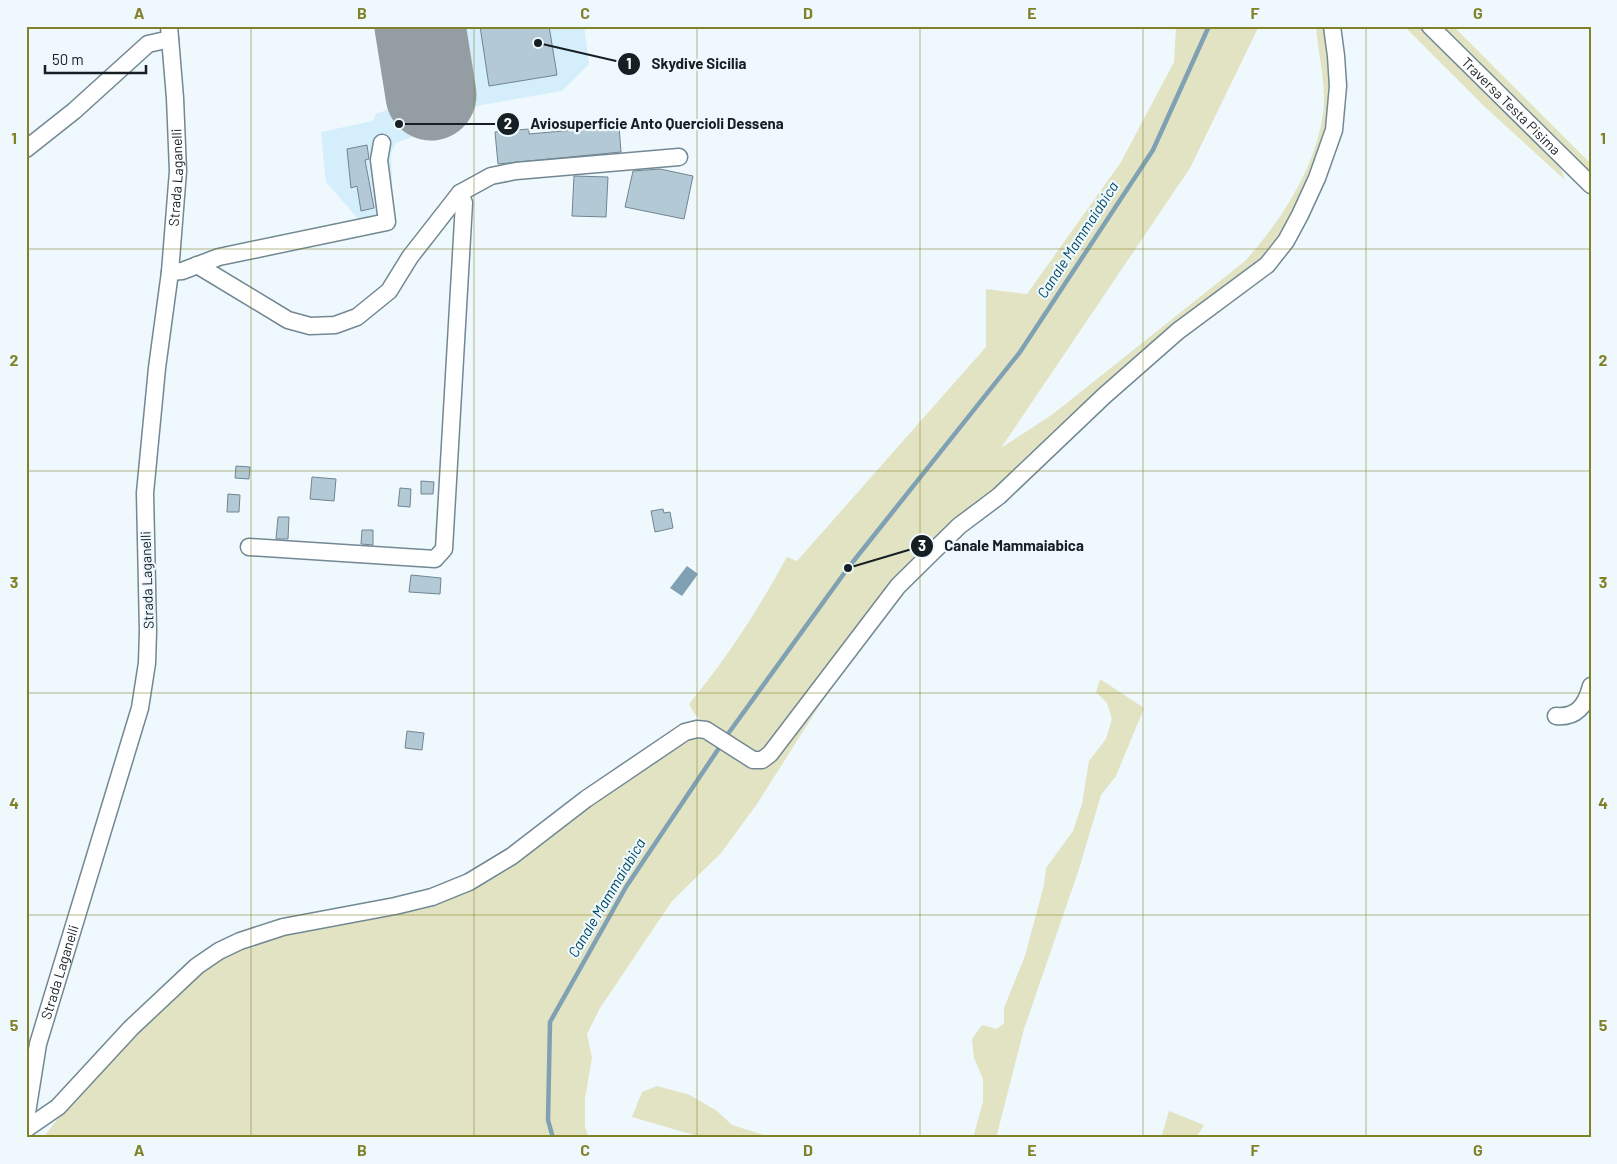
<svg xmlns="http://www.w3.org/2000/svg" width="1617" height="1164" viewBox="0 0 1617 1164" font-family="Barlow,sans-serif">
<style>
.built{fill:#d4eefb}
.green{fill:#e2e3c2}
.water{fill:#80a1b3}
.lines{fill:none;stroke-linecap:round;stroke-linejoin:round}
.stream{stroke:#80a1b3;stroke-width:4.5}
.runway{stroke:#949ea2;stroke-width:91}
.building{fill:#b3cad6;stroke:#708591}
.minor-casing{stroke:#728893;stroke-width:19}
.minor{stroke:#fff;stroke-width:16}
.grid{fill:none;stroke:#81812a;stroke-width:1;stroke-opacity:0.55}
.labels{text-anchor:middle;stroke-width:4.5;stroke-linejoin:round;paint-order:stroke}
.street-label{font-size:14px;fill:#161f23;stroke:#eef8fd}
.water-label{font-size:15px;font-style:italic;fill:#014862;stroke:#eef8fd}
.leader{fill:none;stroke:#161f23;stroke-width:2}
.callout-dot{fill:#161f23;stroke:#eef8fd;stroke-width:2}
.mark-label{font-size:15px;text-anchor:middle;font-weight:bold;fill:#fff}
.callout-label{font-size:15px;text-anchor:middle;font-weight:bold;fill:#161f23;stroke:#eef8fd;stroke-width:4.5;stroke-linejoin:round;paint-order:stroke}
.neatline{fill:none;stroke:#81812a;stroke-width:2}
.grid-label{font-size:16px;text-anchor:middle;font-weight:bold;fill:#81812a}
</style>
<rect width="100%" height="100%" fill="#eef8fd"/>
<path class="built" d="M377 26H584L589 64 562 91 481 105 455 114 437 128 396 143 391 153 393 213 360 221 326 182 321 132 373 121 376 114 389 109Z"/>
<g class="green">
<path d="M1176 26H1259L1190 168 1001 448 1053 414 1245 261C1281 221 1315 169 1323 114 1327 86 1318 55 1316 26H1327L1333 73 1323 155 1269 256 965 516 950 522 921 554 761 754 741 760 751 768 764 766 861 640 757 804 721 853 672 901 600 1008 587 1034 592 1058 585 1098V1127L589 1138H43C76 1094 113 1056 153 1018 185 987 215 956 259 942 320 922 383 920 444 901L679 740 694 737 698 738 707 726 694 713 689 704C727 658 758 610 787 557L797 561 986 347V289L1027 294 1121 162 1174 62Z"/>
<path d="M1404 26H1421L1561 169 1565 180 1486 108Z"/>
<path d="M1439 26H1453L1591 164V174Z"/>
<path d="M1100 679 1144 708 1116 776 1101 795 1079 869 1024 1029 996 1138H973L983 1102V1079L974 1058 972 1039 982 1025 997 1029 1004 1023V1008L1025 956 1044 885 1046 868 1073 831 1082 804 1089 761 1106 739 1112 719 1107 703 1096 692Z"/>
<path d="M657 1086 690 1095 717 1111 732 1125 774 1138H704L632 1117 642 1092Z"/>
<path d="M1169 1111 1204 1125 1196 1138H1161Z"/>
</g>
<path class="water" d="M687 566 698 574 682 596 670 588Z"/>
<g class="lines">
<g class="stream">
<path d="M725 738 848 568 1020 352 1153 150 1209 26"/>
<path d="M553 1138 548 1120 550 1022 626 887 721 745"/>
</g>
<path class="runway" d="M420 26 431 95"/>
</g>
<g class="building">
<path d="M480 26H549L557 75 489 86Z"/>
<path d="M619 126 621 152 498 164 495 132 529 129V134Z"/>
<path d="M367 145 369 159 365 160 374 208 361 211 357 186 351 188 347 149Z"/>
<path d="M660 169 693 176 684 219 625 207 633 171Z"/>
<path d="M574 176 608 177 606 217 572 216Z"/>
<path d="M236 466 250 467 249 479 235 478Z"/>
<path d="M312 477 336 479 334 501 310 499Z"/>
<path d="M421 481 434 482 433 494H421Z"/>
<path d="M400 488 411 489 410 507 398 506Z"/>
<path d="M228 494 240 495 239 512H227Z"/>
<path d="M663 509 664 513 670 512 673 528 655 532 651 511Z"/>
<path d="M278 517H289L288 539H276Z"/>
<path d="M362 530H373V545L361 544Z"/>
<path d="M411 575 441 578 440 594 409 592Z"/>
<path d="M407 731 424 733 422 750 405 748Z"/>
</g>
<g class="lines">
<g class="minor-casing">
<g id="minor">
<path id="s1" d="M1430 26 1591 185"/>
<path d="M26 149 74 111 148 44 170 39"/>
<path d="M197 265 288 320 310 326 335 325 357 317 389 291 410 257 460 193 491 176 516 171 679 157"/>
<path d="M170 272 182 271 219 257 387 222 379 160 382 143"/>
<path d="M249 547 435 559 444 549 464 203 460 193"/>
<path d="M1556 716C1577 718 1586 705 1591 686"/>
<path id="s2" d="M26 1119 38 1044 140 708 147 663 148 631 145 493 157 368 170 272 178 171 175 98 169 26"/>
<path d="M26 1129 58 1107 131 1028 197 966 219 951 240 941 283 927 395 906 432 897 469 882 512 856 586 799 685 732 697 729 706 730 753 760H762L770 754 898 586 959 526 999 496 1104 396 1178 331 1267 265 1286 241 1300 215 1317 178 1334 130 1338 86 1336 56 1332 26"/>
</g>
</g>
<use href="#minor" class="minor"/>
</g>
<path class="grid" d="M251 26V1138M474 26V1138M697 26V1138M920 26V1138M1143 26V1138M1366 26V1138M26 249H1591M26 471H1591M26 693H1591M26 915H1591"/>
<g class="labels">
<g class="street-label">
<text dy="5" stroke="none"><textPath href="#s1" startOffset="114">Traversa Testa Pisima</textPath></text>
<text dy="5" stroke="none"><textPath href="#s2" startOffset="960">Strada Laganelli</textPath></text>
<text transform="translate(147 580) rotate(-92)" y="5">Strada Laganelli</text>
<text dy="5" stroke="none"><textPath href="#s2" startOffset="151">Strada Laganelli</textPath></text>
</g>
<g class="water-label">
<text transform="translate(1078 240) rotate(-57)" y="5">Canale Mammaiabica</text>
<text transform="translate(607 898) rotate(-59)" y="5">Canale Mammaiabica</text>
</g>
</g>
<path class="leader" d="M538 43L629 64M399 124L508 124M848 568L922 546"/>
<g class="callout-dot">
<circle cx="538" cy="43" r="5"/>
<circle cx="399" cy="124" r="5"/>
<circle cx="848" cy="568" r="5"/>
<circle cx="629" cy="64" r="12"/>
<circle cx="508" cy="124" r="12"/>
<circle cx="922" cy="546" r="12"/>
</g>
<g class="mark-label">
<text x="629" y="69">1</text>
<text x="508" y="129">2</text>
<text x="922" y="551">3</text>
</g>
<g class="callout-label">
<text x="699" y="69">Skydive Sicilia</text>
<text x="657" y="129">Aviosuperficie Anto Quercioli Dessena</text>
<text x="1014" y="551">Canale Mammaiabica</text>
</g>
<rect width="1617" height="1164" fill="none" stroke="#eef8fd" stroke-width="55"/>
<path d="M45 65v8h101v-8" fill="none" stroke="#161f23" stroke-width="2.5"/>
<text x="52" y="65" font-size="15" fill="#161f23" stroke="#eef8fd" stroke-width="4" paint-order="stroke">50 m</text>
<rect x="28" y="28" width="1562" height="1108" class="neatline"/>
<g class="grid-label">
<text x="139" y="19">A</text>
<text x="362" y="19">B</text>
<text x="585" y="19">C</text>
<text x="808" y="19">D</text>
<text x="1032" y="19">E</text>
<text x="1255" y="19">F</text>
<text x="1478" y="19">G</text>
<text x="14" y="144">1</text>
<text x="1603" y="144">1</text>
<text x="14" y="366">2</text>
<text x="1603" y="366">2</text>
<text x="14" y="588">3</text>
<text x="1603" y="588">3</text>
<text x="14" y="809">4</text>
<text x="1603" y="809">4</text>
<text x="14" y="1031">5</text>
<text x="1603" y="1031">5</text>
<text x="139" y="1156">A</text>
<text x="362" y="1156">B</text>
<text x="585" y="1156">C</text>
<text x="808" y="1156">D</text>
<text x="1032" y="1156">E</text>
<text x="1255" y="1156">F</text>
<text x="1478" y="1156">G</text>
</g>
</svg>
